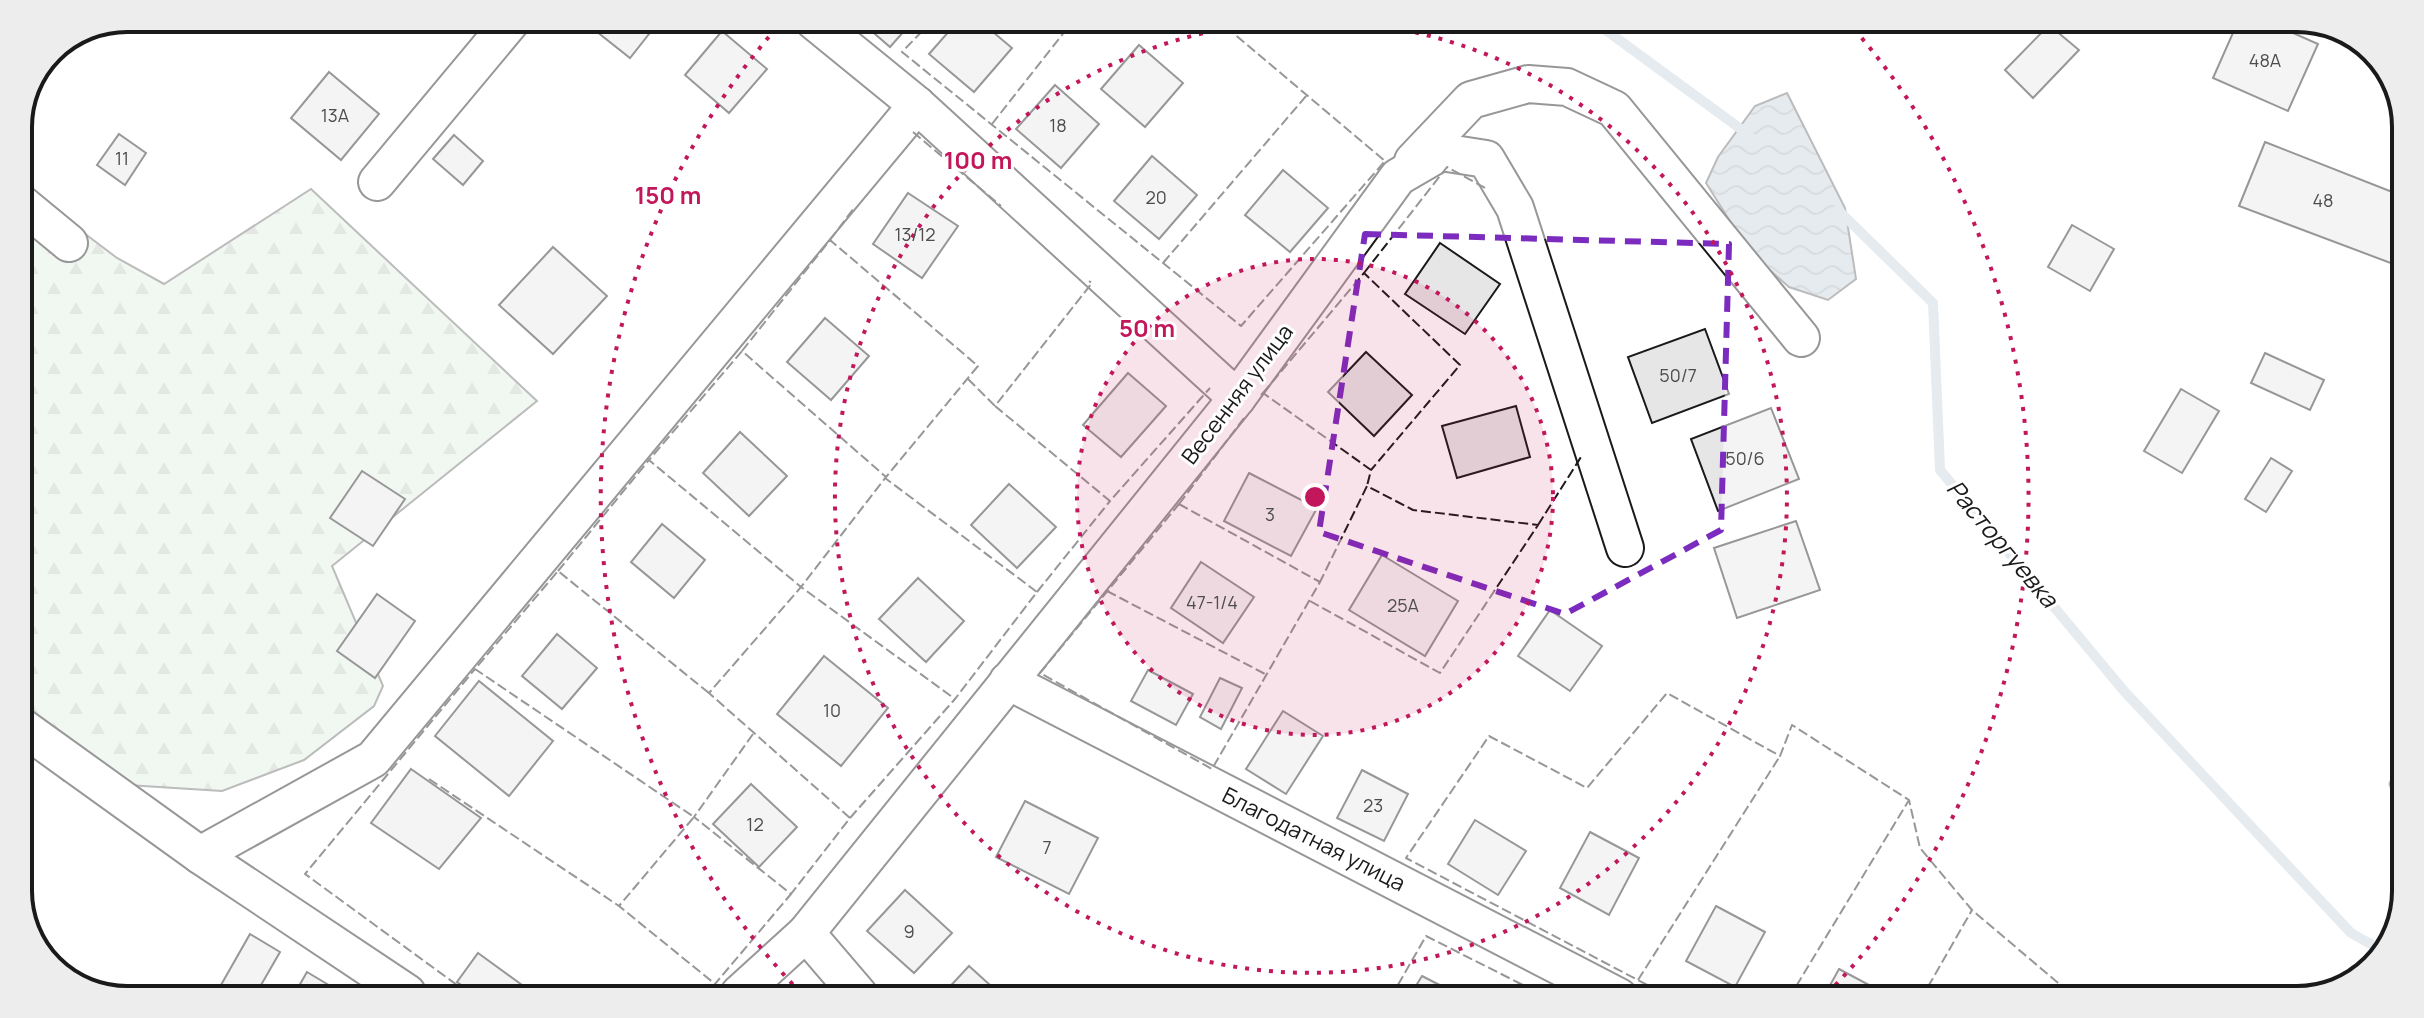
<svg xmlns="http://www.w3.org/2000/svg" width="2424" height="1018" viewBox="0 0 2424 1018" font-family="Manrope,sans-serif">
<style>
.forest{fill:url(#forest-firs);stroke:#6a6a6a;stroke-width:2}
.water{fill:url(#water-waves);stroke:#6a6a6a;stroke-width:2}
.lines{fill:none;stroke-linecap:round;stroke-linejoin:round}
.stream{stroke:#c6d2dc;stroke-width:10}
.building{fill:#e6e6e6;stroke:#1a1a1a;stroke-width:2}
.minor-casing{stroke:#1a1a1a;stroke-width:40}
.path{stroke:#5f5f5f;stroke-width:5;stroke-dasharray:6 4;stroke-linecap:butt}
.minor{stroke:#fff;stroke-width:36}
.fence{stroke:#1a1a1a;stroke-width:2;stroke-dasharray:10 4;stroke-linecap:butt}
.marked{fill:none;stroke:#7b2cbf;stroke-width:6;stroke-dasharray:16 10;stroke-linejoin:round}
.ring{fill:none;stroke:#c2185b;stroke-width:4;stroke-dasharray:4 8}
.labels{text-anchor:middle;stroke-width:6;stroke-linejoin:round;paint-order:stroke}
.number-label{font-size:18px;fill:#4d4d4d}
.street-label{font-size:22px;fill:#1a1a1a;stroke:#fff}
.water-label{font-size:24px;font-style:italic;fill:#1a1a1a;stroke:#fff}
.rim{fill:none;stroke:#1a1a1a;stroke-width:4}
.centre{fill:#c2185b;stroke:#fff;stroke-width:4}
.ring-label{font-size:24px;text-anchor:middle;font-weight:bold;fill:#c2185b;stroke:#fff;stroke-width:6;stroke-linejoin:round;paint-order:stroke}
</style>
<defs>
<pattern id="forest-firs" width="22" height="20" patternUnits="userSpaceOnUse" patternTransform="scale(2)"><rect width="22" height="20" fill="#e0efe3"/><path d="M5 1l3.5 6h-7zM16 11l3.5 6h-7z" fill="#c0ccc2"/></pattern>
<pattern id="water-waves" width="16" height="10" patternUnits="userSpaceOnUse" patternTransform="scale(2)"><rect width="16" height="10" fill="#c6d2dc"/><path d="M0 5q4-4 8 0t8 0" fill="none" stroke="#aab4bc"/></pattern>
</defs>
<rect width="100%" height="100%" fill="#fff"/>
<path class="forest" d="M18 183 117 258 164 284 311 189 537 401 332 566 383 686 374 706 304 760 222 791 64 781 18 739Z"/>
<path class="water" d="M1787 93 1845 208 1856 279 1828 300 1789 287 1750 253 1706 183 1718 157 1755 106Z"/>
<g class="lines">
<g class="stream">
<path d="M1596 23 1749 135"/>
<path d="M1838 210 1933 303 1940 470 2124 691 2351 933 2383 951"/>
</g>
</g>
<g class="building">
<path d="M582 20H660L630 58Z"/>
<path d="M860 21H913L890 47Z"/>
<path d="M958 21H980L1012 48 974 92 929 54Z"/>
<path d="M2049 25 2079 50 2033 98 2005 70Z"/>
<path d="M2236 26H2277L2318 44 2288 111 2213 78Z"/>
<path d="M722 31 767 69 729 113 685 75Z"/>
<path d="M1139 45 1183 83 1145 127 1101 89Z"/>
<path d="M329 72 379 114 341 160 291 118Z"/>
<path d="M1055 85 1099 124 1061 168 1016 129Z"/>
<path d="M119 134 146 153 125 185 97 165Z"/>
<path d="M454 135 483 161 463 185 433 159Z"/>
<path d="M2265 142 2405 197 2404 268 2239 206Z"/>
<path d="M1152 156 1197 195 1159 239 1114 201Z"/>
<path d="M1283 170 1328 208 1290 252 1245 215Z"/>
<path d="M908 193 958 226 922 278 873 244Z"/>
<path d="M2072 225 2114 249 2090 291 2048 267Z"/>
<path d="M1440 243 1500 284 1465 334 1405 294Z"/>
<path d="M553 247 607 296 553 354 499 305Z"/>
<path d="M825 318 869 356 831 400 787 362Z"/>
<path d="M1705 329 1729 394 1652 423 1628 357Z"/>
<path d="M1366 352 1412 395 1374 436 1328 392Z"/>
<path d="M2265 353 2324 380 2310 410 2251 383Z"/>
<path d="M1128 373 1166 406 1121 457 1083 425Z"/>
<path d="M2181 389 2219 411 2182 473 2144 451Z"/>
<path d="M1516 406 1530 457 1457 478 1442 426Z"/>
<path d="M1771 408 1799 479 1718 511 1691 439Z"/>
<path d="M740 432 787 476 749 516 703 473Z"/>
<path d="M2271 458 2292 471 2266 512 2245 499Z"/>
<path d="M362 471 405 499 373 546 330 518Z"/>
<path d="M1249 473 1317 508 1291 556 1224 521Z"/>
<path d="M1009 484 1056 527 1017 568 971 525Z"/>
<path d="M1796 521 1820 590 1737 618 1714 548Z"/>
<path d="M662 524 705 560 674 598 631 562Z"/>
<path d="M1382 555 1458 601 1425 656 1349 610Z"/>
<path d="M1201 562 1254 597 1223 643 1171 608Z"/>
<path d="M918 578 964 621 926 662 879 619Z"/>
<path d="M377 594 415 621 375 678 337 651Z"/>
<path d="M1550 610 1602 646 1570 691 1518 656Z"/>
<path d="M557 634 597 668 562 709 522 676Z"/>
<path d="M824 656 888 708 841 766 777 714Z"/>
<path d="M1148 670 1193 694 1176 725 1131 701Z"/>
<path d="M1220 678 1242 688 1221 729 1200 717Z"/>
<path d="M479 681 553 741 509 796 435 736Z"/>
<path d="M1283 711 1323 736 1286 794 1246 769Z"/>
<path d="M411 769 481 818 439 869 371 823Z"/>
<path d="M1362 770 1408 794 1384 841 1337 818Z"/>
<path d="M751 784 797 827 759 867 713 824Z"/>
<path d="M1025 801 1098 838 1069 894 996 857Z"/>
<path d="M1475 820 1526 851 1498 895 1448 864Z"/>
<path d="M1590 832 1639 858 1609 915 1560 888Z"/>
<path d="M905 890 952 933 914 973 867 931Z"/>
<path d="M1716 906 1765 932 1735 987 1686 961Z"/>
<path d="M250 934 280 952 257 992H217Z"/>
<path d="M478 953 533 993H473L457 982Z"/>
<path d="M969 966 1001 995H942Z"/>
<path d="M1839 969 1888 995 1886 998H1823Z"/>
<path d="M307 972 342 993H295Z"/>
<path d="M1422 976 1463 997H1409Z"/>
<path d="M1293 987 1317 996H1289Z"/>
</g>
<g class="lines">
<g class="minor-casing">
<g id="minor">
<path d="M814 21 917 105 1237 398"/>
<path d="M1413 161 1471 100 1528 84 1567 87 1614 109 1801 338"/>
<path d="M377 182 513 19"/>
<path d="M18 201 69 243"/>
<path d="M1008 681 1619 997"/>
<path d="M18 724 200 855 407 993"/>
<path d="M200 855 373 759 917 105"/>
<path d="M806 933 859 995"/>
<path d="M739 994 806 933 1237 398 1398 177 1441 152 1486 159 1515 208 1625 548"/>
</g>
</g>
<g class="path">
<path d="M2399 806 2391 784 2400 758"/>
<path d="M2317 994 2390 941"/>
</g>
<use href="#minor" class="minor"/>
<g class="fence">
<path d="M932 21 902 52 1241 326 1385 161 1220 22"/>
<path d="M992 124 1073 21"/>
<path d="M913 132 1001 206"/>
<path d="M830 240 854 208"/>
<path d="M1163 263 1307 95"/>
<path d="M1364 273 1447 167 1487 189"/>
<path d="M742 351 830 240 978 366 886 477"/>
<path d="M968 379 995 406 1092 283 1089 281"/>
<path d="M1263 393 1364 273 1460 365 1371 470"/>
<path d="M1261 395 1263 393 1371 470 1367 486"/>
<path d="M995 406 1110 501 1210 388"/>
<path d="M1179 504 1320 582 1212 769 1040 673Z"/>
<path d="M1179 504 1244 418"/>
<path d="M1538 525 1581 457"/>
<path d="M558 571 649 460 801 587 886 477 742 351 649 460"/>
<path d="M1107 591 1267 675"/>
<path d="M1037 592 1110 501"/>
<path d="M1310 601 1440 673 1538 525 1413 510 1367 486 1320 582"/>
<path d="M709 693 558 571 475 669 694 817 619 906 715 984"/>
<path d="M753 734 694 817 791 894 850 818 709 693 801 587 955 699"/>
<path d="M429 779 619 906"/>
<path d="M850 818 955 699 1037 592 885 478"/>
<path d="M1638 980 1780 756"/>
<path d="M468 993 305 874 475 669"/>
<path d="M702 994 715 984 791 894"/>
<path d="M1391 997 1426 936 1519 983"/>
<path d="M1511 997 1519 983 1546 997"/>
<path d="M1672 998 1406 858 1489 736 1587 788 1667 693 1780 756 1792 725 1909 800 1920 848 1972 910 2077 999"/>
<path d="M1789 998 1909 800"/>
<path d="M1921 999 1972 910"/>
</g>
</g>
<path d="M0 0H2424V1018H0ZM1365 234 1729 244 1721 530 1565 614 1319 532Z" fill="#fff" fill-opacity=".55" fill-rule="evenodd"/>
<path class="marked" d="M1365 234 1729 244 1721 530 1565 614 1319 532Z"/>
<circle cx="1315" cy="497" r="238" fill="#c2185b" fill-opacity=".12"/>
<g class="ring">
<circle cx="1315" cy="497" r="238"/>
<path d="M1356 23A476 476 0 1 1 1278 22"/>
<path d="M801 993A714 714 0 0 1 780 24M1854 29A714 714 0 0 1 1824 997"/>
</g>
<g class="labels">
<g class="number-label">
<text x="2265" y="67">48А</text>
<text x="335" y="122">13А</text>
<text x="1058" y="132">18</text>
<text x="122" y="165">11</text>
<text x="1156" y="204">20</text>
<text x="2323" y="207">48</text>
<text x="915" y="241">13/12</text>
<text x="1678" y="382">50/7</text>
<text x="1745" y="465">50/6</text>
<text x="1270" y="521">3</text>
<text x="1212" y="609">47-1/4</text>
<text x="1403" y="612">25А</text>
<text x="832" y="717">10</text>
<text x="1373" y="812">23</text>
<text x="755" y="831">12</text>
<text x="1047" y="854">7</text>
<text x="909" y="938">9</text>
</g>
<g class="street-label">
<text transform="translate(1237 394) rotate(-53)" y="8">Весенняя улица</text>
<text transform="translate(1314 839) rotate(27)" y="8">Благодатная улица</text>
</g>
<g class="water-label">
<text transform="translate(2002 544) rotate(50)" y="8">Расторгуевка</text>
</g>
</g>
<path d="M0 0H2424V1018H0ZM127 32H2297A95 95 0 0 1 2392 127V891A95 95 0 0 1 2297 986H127A95 95 0 0 1 32 891V127A95 95 0 0 1 127 32Z" fill="#ededed" fill-rule="evenodd"/>
<path class="rim" d="M127 32H2297A95 95 0 0 1 2392 127V891A95 95 0 0 1 2297 986H127A95 95 0 0 1 32 891V127A95 95 0 0 1 127 32Z"/>
<circle cx="1315" cy="497" r="12" class="centre"/>
<g class="ring-label">
<text x="978" y="169">100 m</text>
<text x="668" y="204">150 m</text>
<text x="1147" y="337">50 m</text>
</g>
</svg>
